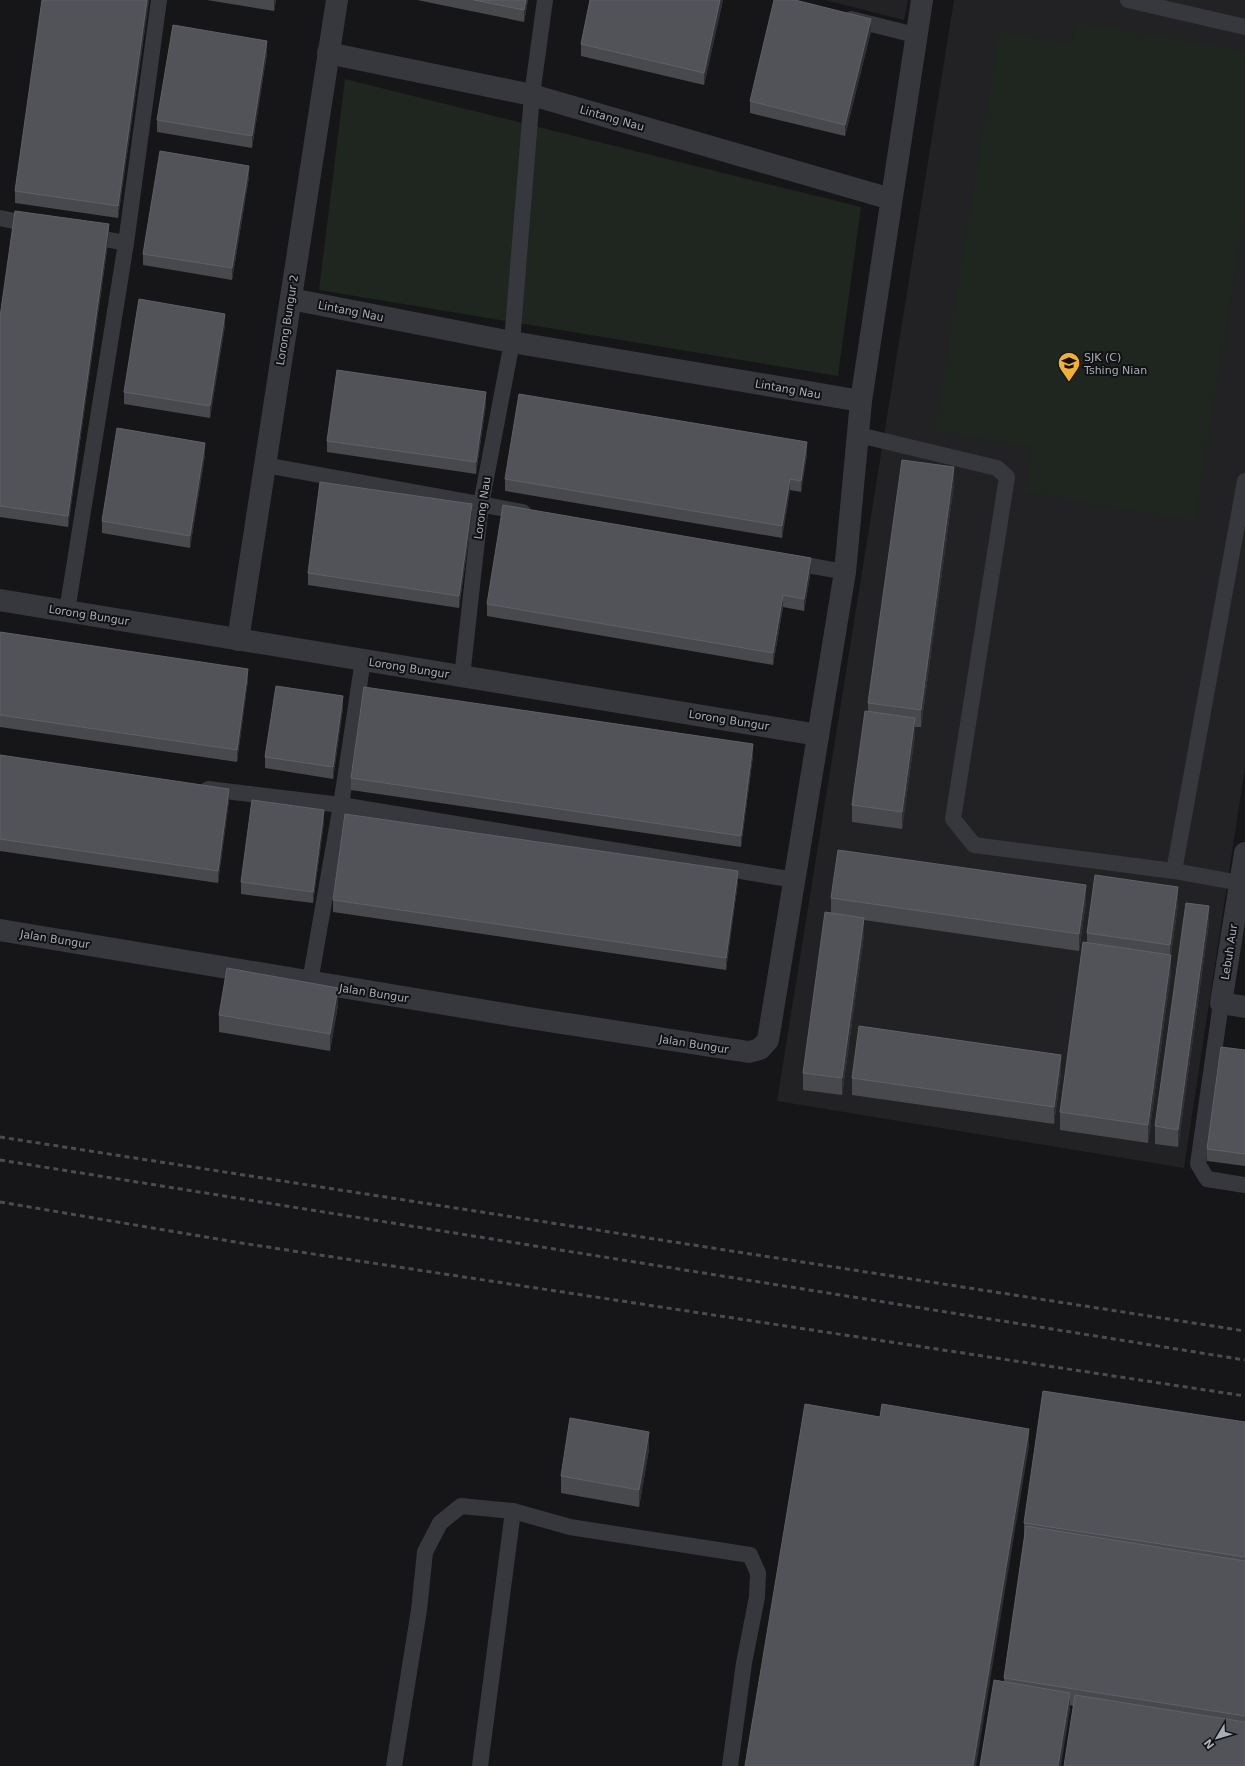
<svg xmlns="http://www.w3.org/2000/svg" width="1245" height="1766" viewBox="0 0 1245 1766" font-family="'DejaVu Sans',sans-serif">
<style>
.built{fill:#222225}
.green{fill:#1e261f}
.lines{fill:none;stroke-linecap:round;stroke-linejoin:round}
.service{stroke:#37383d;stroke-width:16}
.minor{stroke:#37383d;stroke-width:22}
.rail{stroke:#4a4c52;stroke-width:3;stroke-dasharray:5 4;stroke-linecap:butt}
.wall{fill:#47494d}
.shaded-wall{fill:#2f3033}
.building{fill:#525359;stroke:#5f6168}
.labels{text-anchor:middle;stroke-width:4;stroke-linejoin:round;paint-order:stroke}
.street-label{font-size:11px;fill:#a8adb8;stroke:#111113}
.poi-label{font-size:11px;fill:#a8adb8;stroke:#111113;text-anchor:start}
</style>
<rect width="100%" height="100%" fill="#161618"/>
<g class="built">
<path d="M825 0H908L904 20Z"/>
<path d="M954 0H1245V767L1184 1168 777 1101Z"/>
</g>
<g class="green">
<path d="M1076 22 1245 51V211L1195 521 1025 492 1032 447 934 431 999 31 1072 44Z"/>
<path d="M345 79 861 207 838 376 319 290Z"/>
</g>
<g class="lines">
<g class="service">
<path d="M1128 0 1245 27"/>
<path d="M851 19 915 35"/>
<path d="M0 218 34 225"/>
<path d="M88 236 126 243"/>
<path d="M859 435 997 468 1007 477 953 819 974 845 1174 871 1240 883"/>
<path d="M265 465 523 512"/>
<path d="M790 562 845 572"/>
<path d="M67 611 126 243 159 0"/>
<path d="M462 677 481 504 512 342 532 95 545 0"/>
<path d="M208 789 341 805 795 880"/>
<path d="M1174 871 1245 481"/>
<path d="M310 982 341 805 363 660"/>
<path d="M1221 1003 1198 1164 1207 1179 1245 1185"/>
<path d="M394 1766 419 1610 425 1552 440 1523 461 1506 513 1511 570 1527 750 1555 758 1573 757 1597 744 1663 730 1766"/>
<path d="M480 1766 513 1511"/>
</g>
<g class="minor">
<path d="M328 53 532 95 891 199"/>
<path d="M291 299 512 342 861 401"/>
<path d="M0 600 818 735"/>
<path d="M238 640 337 0"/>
<path d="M1245 853 1221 1003 1245 1007"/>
<path d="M0 930 529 1018 749 1052 760 1049 768 1040 845 572 861 401 922 0"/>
</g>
<g class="rail">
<path d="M0 1137 1245 1331"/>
<path d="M0 1160 1245 1360"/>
<path d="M0 1202 241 1243 1245 1396"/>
</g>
</g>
<g class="wall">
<path d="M149 0 118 218 15 203V191Z"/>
<path d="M207 0H276L274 11Z"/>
<path d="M417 0H528L524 22Z"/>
<path d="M590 0H723L704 85 581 56V44Z"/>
<path d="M871 31 845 136 750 113V101Z"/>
<path d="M267 53 252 148 157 132V120Z"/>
<path d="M249 177 232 280 143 265V254Z"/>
<path d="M109 236 68 527 0 517V317Z"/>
<path d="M225 325 210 418 124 404V392Z"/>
<path d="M486 404 476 474 327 452V441Z"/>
<path d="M807 454 801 492 790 490 782 538 505 491V479Z"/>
<path d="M205 455 190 548 102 533V521Z"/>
<path d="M954 484 921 727H915V735L902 829 852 822V805L868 711V703Z"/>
<path d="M472 516 459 608 308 585V573Z"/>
<path d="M811 570 804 611 783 607 773 665 487 616V604Z"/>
<path d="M0 632 248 680 237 762 0 727Z"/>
<path d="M343 708 333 779 265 768V757Z"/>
<path d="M0 755 229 801 218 883 0 851Z"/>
<path d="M753 756 741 847 351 790V778Z"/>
<path d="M324 822 313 903 241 894V882Z"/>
<path d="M738 882 726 970 333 912V900Z"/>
<path d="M831 898 1086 902 1079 951 864 920V935L842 1095 803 1090V1073L831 913Z"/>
<path d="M1178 904 1171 955V972L1148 1143 1060 1130V1112L1087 943V933Z"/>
<path d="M1209 923 1178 1147 1155 1144V1126Z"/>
<path d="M338 1005 330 1051 219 1032V1015Z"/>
<path d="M1245 1050V1166L1207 1161V1149Z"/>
<path d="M1061 1072 1054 1124 852 1095V1078Z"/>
<path d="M1245 1422V1766L1073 1706 1070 1705V1710L1004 1681V1678L1024 1540V1523Z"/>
<path d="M649 1449 639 1507 561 1493V1476Z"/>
</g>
<g class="shaded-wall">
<path d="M147 0H149L118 218V206Z"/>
<path d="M274 0H276L274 11Z"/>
<path d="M526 0H528L524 22V10Z"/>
<path d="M720 0H723L704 85V73Z"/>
<path d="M871 19V31L845 136V125Z"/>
<path d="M267 41V53L252 148V136Z"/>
<path d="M249 166V177L232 280V268Z"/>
<path d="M109 224V236L68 527V516Z"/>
<path d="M225 314V325L210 418V406Z"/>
<path d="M486 392V404L476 474V462Z"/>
<path d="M807 442V454L801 492V481Z"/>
<path d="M205 443V455L190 548V536Z"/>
<path d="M954 467V484L921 727V710Z"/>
<path d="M790 479V490L782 538V526Z"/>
<path d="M472 504V516L459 608V596Z"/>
<path d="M811 558V570L804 611V599Z"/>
<path d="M783 595V607L773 665V653Z"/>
<path d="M248 669V680L237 762V750Z"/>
<path d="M343 696V708L333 779V767Z"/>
<path d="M915 718V735L902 829V812Z"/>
<path d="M753 744V756L741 847V836Z"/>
<path d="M229 789V801L218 883V871Z"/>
<path d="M324 810V822L313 903V892Z"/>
<path d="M738 871V882L726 970V958Z"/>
<path d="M1086 885V902L1079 951V934Z"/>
<path d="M1178 887V904L1170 962V945Z"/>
<path d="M1209 906V923L1178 1147V1130Z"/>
<path d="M864 918V935L842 1095V1078Z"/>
<path d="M1171 955V972L1148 1143V1125Z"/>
<path d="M338 988V1005L330 1051V1034Z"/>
<path d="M1061 1055V1072L1054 1124V1107Z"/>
<path d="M1029 1429V1446L976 1766H973Z"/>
<path d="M649 1432V1449L639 1507V1490Z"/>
<path d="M1070 1693V1710L1061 1766H1058Z"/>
</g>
<g class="building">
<path d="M42 0H147L118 206 15 191Z"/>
<path d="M474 0H526L524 10Z"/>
<path d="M590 0H720L704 73 581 44Z"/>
<path d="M774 0H795L871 19 845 125 750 101Z"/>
<path d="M173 25 267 41 252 136 157 120Z"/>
<path d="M160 151 249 166 232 268 143 254Z"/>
<path d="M15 211 109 224 68 516 0 506V317Z"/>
<path d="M139 299 225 314 210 406 124 392Z"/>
<path d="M337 370 486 392 476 462 327 441Z"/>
<path d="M519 394 807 442 801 481 790 479 782 526 505 479Z"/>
<path d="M117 428 205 443 190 536 102 521Z"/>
<path d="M902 460 954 467 921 710 868 703Z"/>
<path d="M320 482 472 504 459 596 308 573Z"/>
<path d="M503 505 811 558 804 599 783 595 773 653 487 604Z"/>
<path d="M0 632 248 669 237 750 0 715Z"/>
<path d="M276 686 343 696 333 767 265 757Z"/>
<path d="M364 687 753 744 741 836 351 778Z"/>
<path d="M865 711 915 718 902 812 852 805Z"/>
<path d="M0 755 229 789 218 871 0 839Z"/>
<path d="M252 800 324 810 313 892 241 882Z"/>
<path d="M345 814 738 871 726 958 333 900Z"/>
<path d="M838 850 1086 885 1079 934 831 898Z"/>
<path d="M1095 875 1178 887 1170 945 1087 933Z"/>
<path d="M1186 903 1209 906 1178 1130 1155 1126Z"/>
<path d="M825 912 864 918 842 1078 803 1073Z"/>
<path d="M1083 942 1171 955 1148 1125 1060 1112Z"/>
<path d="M227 968 338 988 330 1034 219 1015Z"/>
<path d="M859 1026 1061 1055 1054 1107 852 1078Z"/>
<path d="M1221 1047 1245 1050V1154L1207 1149Z"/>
<path d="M1043 1391 1245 1422V1557L1024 1523Z"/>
<path d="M805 1404 880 1417 882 1404 1029 1429 973 1766H745Z"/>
<path d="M570 1418 649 1432 639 1490 561 1476Z"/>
<path d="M1026 1526 1245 1561V1716L1004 1678Z"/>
<path d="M994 1680 1070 1693 1058 1766H980Z"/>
<path d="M1075 1695 1245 1722V1766H1064Z"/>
</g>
<defs>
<g id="school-pin" transform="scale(1.15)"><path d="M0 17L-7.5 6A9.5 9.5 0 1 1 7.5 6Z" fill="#f2b134" stroke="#111113"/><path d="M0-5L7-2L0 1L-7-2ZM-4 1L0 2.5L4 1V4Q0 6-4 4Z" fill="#111"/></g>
</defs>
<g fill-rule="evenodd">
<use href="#school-pin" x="1069" y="363"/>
</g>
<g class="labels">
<g class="street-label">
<text transform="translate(612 118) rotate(16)" y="4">Lintang Nau</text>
<text transform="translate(351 311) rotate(11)" y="4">Lintang Nau</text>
<text transform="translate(287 320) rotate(-81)" y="4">Lorong Bungur 2</text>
<text transform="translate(788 389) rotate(10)" y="4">Lintang Nau</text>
<text transform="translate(482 508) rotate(-82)" y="4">Lorong Nau</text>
<text transform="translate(89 615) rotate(9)" y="4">Lorong Bungur</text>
<text transform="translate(409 668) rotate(9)" y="4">Lorong Bungur</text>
<text transform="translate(729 720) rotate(9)" y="4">Lorong Bungur</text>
<text transform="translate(55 939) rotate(9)" y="4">Jalan Bungur</text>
<text transform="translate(1229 952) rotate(-81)" y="4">Lebuh Aur</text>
<text transform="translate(374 993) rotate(9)" y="4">Jalan Bungur</text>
<text transform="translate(694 1044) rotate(9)" y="4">Jalan Bungur</text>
</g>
<g class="poi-label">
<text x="1084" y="361">SJK (C)<tspan x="1084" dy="13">Tshing Nian</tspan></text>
</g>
</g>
<g transform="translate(1217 1738) rotate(232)" stroke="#111113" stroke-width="3" paint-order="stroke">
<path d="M0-3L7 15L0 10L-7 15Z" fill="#a8adb8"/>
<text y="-6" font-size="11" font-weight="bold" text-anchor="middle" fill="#a8adb8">N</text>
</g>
</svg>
